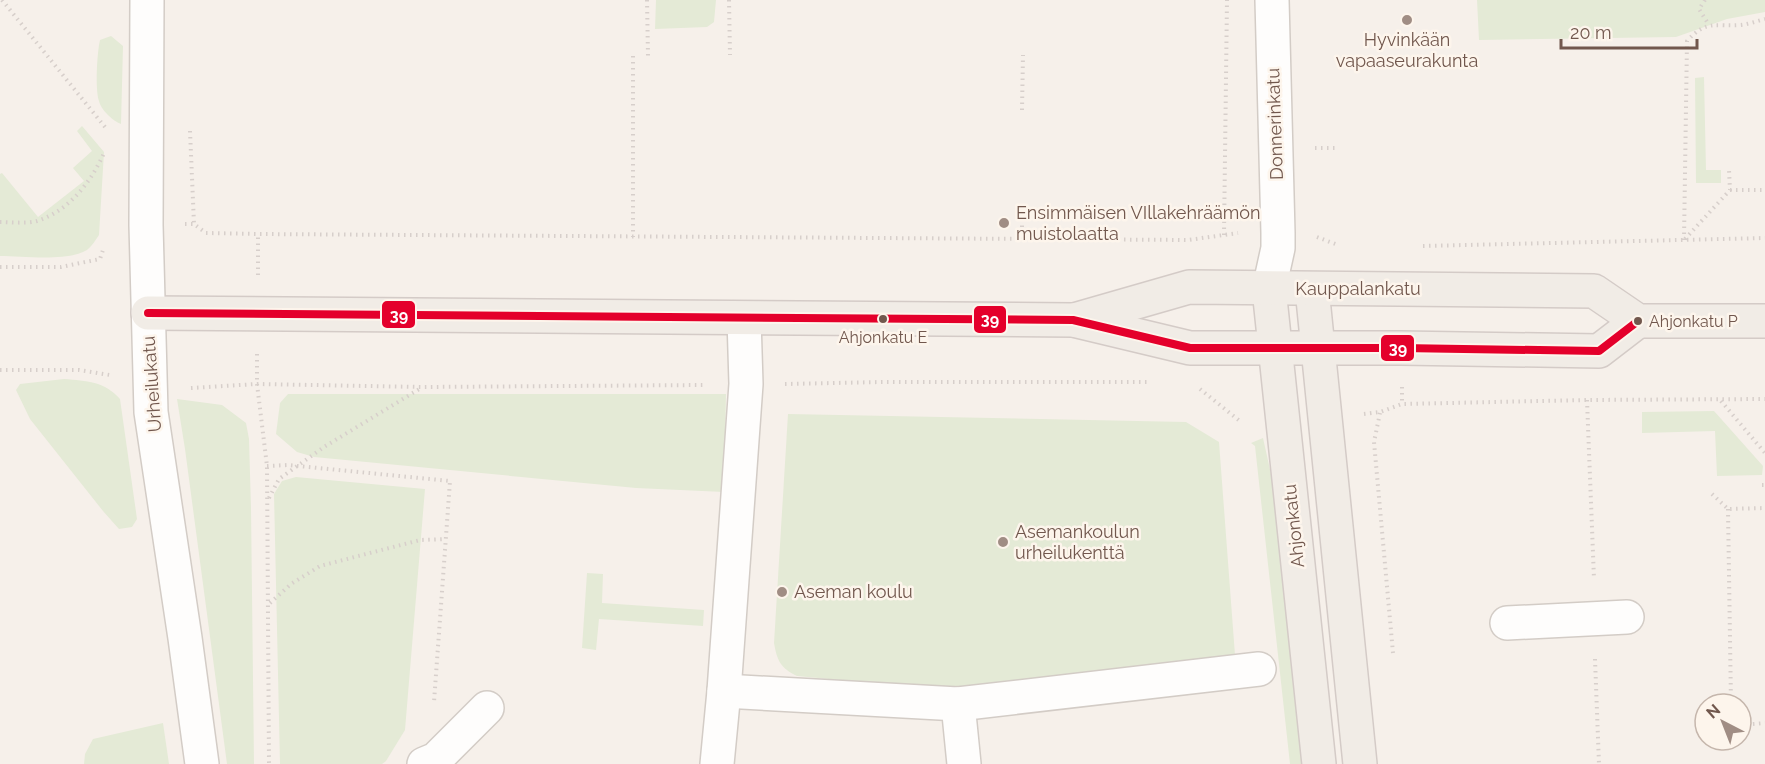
<svg xmlns="http://www.w3.org/2000/svg" width="1765" height="764" viewBox="0 0 1765 764" font-family="Raleway,sans-serif">
<style>
.green{fill:#e4ead6}
.lines{fill:none;stroke-linecap:round;stroke-linejoin:round}
.minor-casing{stroke:#d3ccc6;stroke-width:36}
.major-casing{stroke:#d4cbc7;stroke-width:36}
.path{stroke:#d7cfcb;stroke-width:4;stroke-dasharray:1.5 4.5;stroke-linecap:butt}
.minor{stroke:#fefdfc;stroke-width:33}
.major{stroke:#f1ece6;stroke-width:33}
.bus-1-casing{stroke:#fdf5ec;stroke-width:12}
.bus-1{stroke:#e4002b;stroke-width:8}
.poi-dot{fill:#a08d84;stroke:#fdf5ec;stroke-width:2}
.bus-dot{fill:#71574d;stroke:#fdf5ec;stroke-width:2}
.labels{text-anchor:middle;stroke-width:5;stroke-linejoin:round;paint-order:stroke}
.bus-label{font-size:16px;fill:#71574d;stroke:#fdf5ec;text-anchor:start}
.poi-label{font-size:18px;fill:#71574d;stroke:#fdf5ec;text-anchor:start}
.street-label{font-size:18px;fill:#71574d;stroke:#fdf5ec}
.line-badge{stroke:#fdf5ec;stroke-width:2}
.badge-label{font-size:16px;text-anchor:middle;font-weight:bold;fill:#fff}
</style>
<rect width="100%" height="100%" fill="#f6f0ea"/>
<g class="green">
<path d="M656 0H716L714 22 707 27 655 29Z"/>
<path d="M1477 0H1765V12L1727 19 1676 37 1479 40Z"/>
<path d="M111 36 123 46 121 124C113 121 101 110 99 101 95 89 97 53 100 40Z"/>
<path d="M1704 77 1706 170H1721V183H1696L1695 78Z"/>
<path d="M82 126 104 152 99 235C95 241 92 246 87 250 67 262 23 256 0 256V174L2 173 38 217 84 181 73 168 92 151 77 131Z"/>
<path d="M64 379C87 381 104 381 120 399L137 519 132 527 119 529 103 511 30 419 16 390 20 384Z"/>
<path d="M288 394H726L724 492 636 488 314 457 297 452 276 434 280 403Z"/>
<path d="M177 399 222 405 246 423 249 439 251 508 254 764H227L185 449Z"/>
<path d="M1714 411 1763 466 1762 475 1717 476 1715 431 1642 433V412Z"/>
<path d="M788 414 1186 422 1219 442 1235 655 960 689 883 684 797 676C780 668 777 660 774 643Z"/>
<path d="M1263 438 1271 474 1287 603 1302 764H1290L1255 446 1251 443Z"/>
<path d="M296 477 425 489 405 730 386 761 382 764H280L274 494 282 481Z"/>
<path d="M587 573 603 574 602 603 704 610 703 626 599 619 596 650 582 648Z"/>
<path d="M163 723 169 764H84L85 754 93 739Z"/>
</g>
<g class="lines">
<g class="minor-casing">
<g id="minor">
<path d="M147 0 146 225 151 412 185 638 202 764"/>
<path d="M1269 289 1278 248V233L1272 0"/>
<path d="M1507 623 1627 617"/>
<path d="M724 691 958 704 964 764"/>
<path d="M958 704 1259 669"/>
<path d="M424 764 436 759 487 708"/>
<path d="M717 764 724 691 746 384 744 319"/>
</g>
</g>
<g class="major-casing">
<g id="major">
<path d="M1269 289 1319 764"/>
<path d="M1312 289 1360 764"/>
<path d="M148 313 1073 320 1190 348H1401L1599 351 1638 321"/>
<path d="M1074 320 1189 287 1594 291 1638 321H1765"/>
</g>
</g>
<g class="path">
<path d="M2 0 105 127"/>
<path d="M647 0 648 56"/>
<path d="M729 0 730 55"/>
<path d="M1705 0 1699 9 1709 25"/>
<path d="M633 56V237"/>
<path d="M1022 110 1023 55"/>
<path d="M190 131 194 224"/>
<path d="M1315 148H1335"/>
<path d="M1730 190H1765"/>
<path d="M0 222C11 222 26 224 37 221 69 211 91 182 104 153"/>
<path d="M185 224H194L206 233 258 234 1188 240 1238 233"/>
<path d="M1224 235 1227 0"/>
<path d="M1317 237 1338 245"/>
<path d="M1022 239V223"/>
<path d="M1685 239 1730 190 1729 170"/>
<path d="M1684 240 1687 41C1707 19 1715 27 1741 25 1749 24 1757 21 1765 19"/>
<path d="M1423 246 1765 238"/>
<path d="M0 267H61L100 259 104 247"/>
<path d="M258 275V234"/>
<path d="M257 354V384L267 466 269 764"/>
<path d="M0 370H79L110 375"/>
<path d="M785 384 882 382H1147"/>
<path d="M1402 387V404"/>
<path d="M191 388 257 384 422 387 706 385"/>
<path d="M1200 389 1241 422"/>
<path d="M1587 400 1594 579"/>
<path d="M1721 401 1765 453"/>
<path d="M1380 413 1374 442 1393 653"/>
<path d="M1364 414 1380 412 1402 404 1587 400 1765 399"/>
<path d="M267 466 288 465 450 481 434 702"/>
<path d="M1762 485H1765"/>
<path d="M1712 494 1728 509 1765 508"/>
<path d="M269 498 279 479 324 447 421 388"/>
<path d="M1728 509 1731 704"/>
<path d="M270 603 291 584 320 566 420 540 446 539"/>
<path d="M1595 659 1599 764"/>
<path d="M1741 725 1765 723"/>
</g>
<use href="#minor" class="minor"/>
<use href="#major" class="major"/>
<g class="bus-1-casing">
<path id="bus-1" d="M148 313 1073 320 1190 348H1401L1599 351 1638 321"/>
</g>
<use href="#bus-1" class="bus-1"/>
</g>
<g class="poi-dot">
<circle cx="1407" cy="20" r="6"/>
<circle cx="1004" cy="223" r="6"/>
<circle cx="1003" cy="542" r="6"/>
<circle cx="782" cy="592" r="6"/>
</g>
<g class="bus-dot">
<circle cx="883" cy="319" r="5"/>
<circle cx="1638" cy="321" r="5"/>
</g>
<g class="labels">
<g class="bus-label">
<text x="1649" y="327">Ahjonkatu P</text>
<text x="883" y="343" text-anchor="middle">Ahjonkatu E</text>
</g>
<g class="poi-label">
<text x="1407" y="46" text-anchor="middle">Hyvinkään<tspan x="1407" dy="21">vapaaseurakunta</tspan></text>
<text x="1016" y="219">Ensimmäisen VIllakehräämön<tspan x="1016" dy="21">muistolaatta</tspan></text>
<text x="1015" y="538">Asemankoulun<tspan x="1015" dy="21">urheilukenttä</tspan></text>
<text x="794" y="598">Aseman koulu</text>
</g>
<g class="street-label">
<text transform="translate(1275 124) rotate(-92)" y="6">Donnerinkatu</text>
<text x="1358" y="295">Kauppalankatu</text>
<text transform="translate(152 384) rotate(-94)" y="6">Urheilukatu</text>
<text transform="translate(1294 526) rotate(-96)" y="6">Ahjonkatu</text>
</g>
</g>
<g class="line-badge">
<rect x="381" y="300" width="35" height="29" rx="6" fill="#e4002b"/>
<rect x="973" y="305" width="34" height="29" rx="6" fill="#e4002b"/>
<rect x="1380" y="334" width="35" height="28" rx="6" fill="#e4002b"/>
</g>
<g class="badge-label">
<text x="399" y="321">39</text>
<text x="990" y="325">39</text>
<text x="1398" y="354">39</text>
</g>
<g transform="translate(1723 722) rotate(318)"><circle r="28" fill="#fdf5ec" stroke="#c5b6ac" stroke-width="1.5"/>
<path d="M0-4.5L10 22L0 15L-10 22Z" fill="#a08d84"/>
<text y="-9" font-size="16" font-weight="bold" text-anchor="middle" fill="#71574d">N</text>
</g>
<path d="M1561 39v9h136v-9" fill="none" stroke="#71574d" stroke-width="3"/>
<text x="1570" y="39" font-size="18" fill="#71574d" stroke="#fdf5ec" stroke-width="4.5" paint-order="stroke">20 m</text>
</svg>
